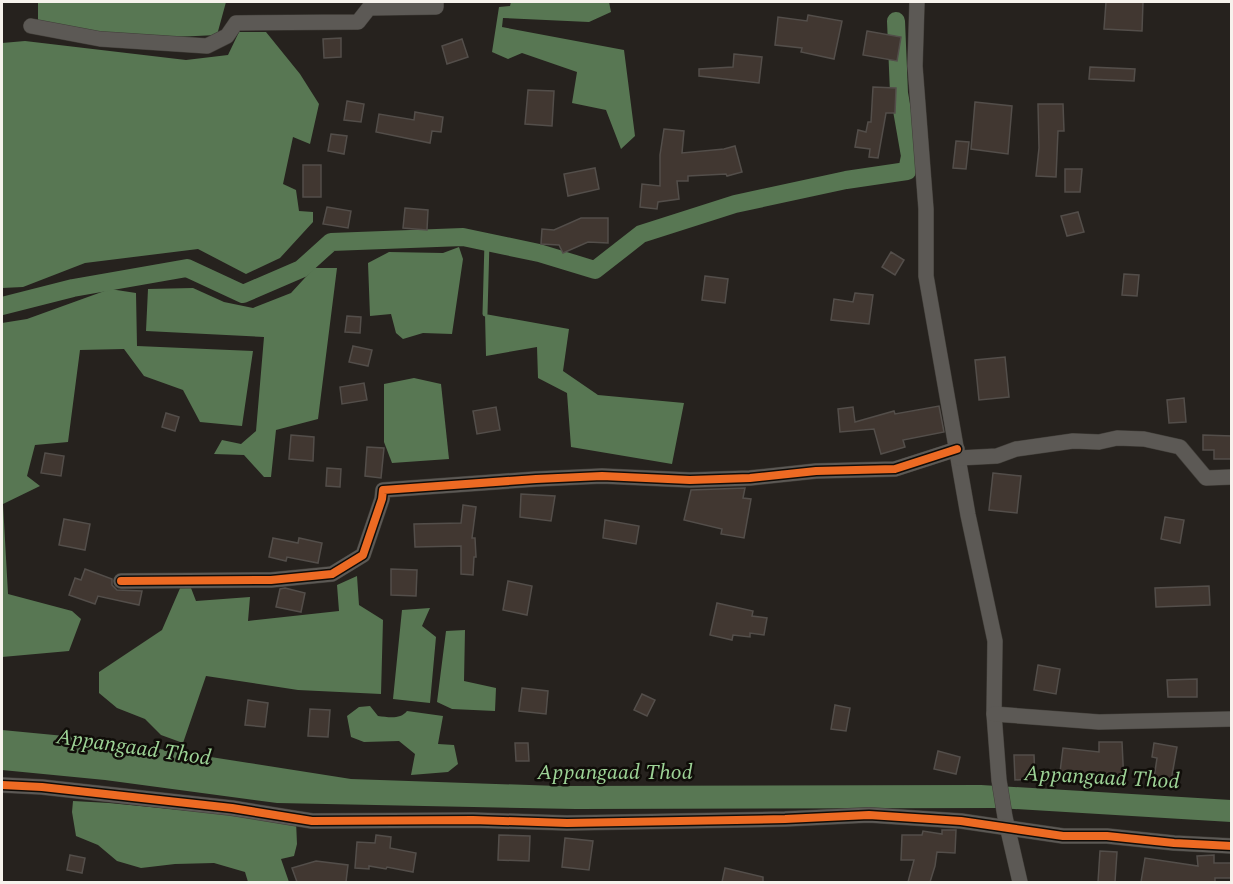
<svg xmlns="http://www.w3.org/2000/svg" width="1233" height="884" viewBox="0 0 1233 884" font-family="Spectral,serif">
<style>
.water{fill:#587753}
.lines{fill:none;stroke-linecap:round;stroke-linejoin:round}
.stream{stroke:#587753;stroke-width:5}
.canal{stroke:#587753;stroke-width:18}
.building{fill:#413731;stroke:#534e4a;stroke-width:1.5}
.street-casing{stroke:#413e39;stroke-width:16}
.street{stroke:#5c5955;stroke-width:15}
.cycleway-casing{stroke:#100d09;stroke-width:11}
.cycleway{stroke:#ed6a23;stroke-width:8}
.labels{text-anchor:middle;stroke-width:5;stroke-linejoin:round;paint-order:stroke}
.water-label{font-size:22px;font-style:italic;fill:#9dd396;stroke:#100d09}
</style>
<rect width="100%" height="100%" fill="#26221e"/>
<g class="water">
<path d="M38 2H226L217 35 175 37 100 33 38 21Z"/>
<path d="M511 2H609L611 12 589 22 503 18 502 27 624 50 635 136 621 149 606 110 572 103 577 72 522 53 508 59 492 52 499 7 510 6Z"/>
<path d="M239 32H266L300 74 319 104 310 144 293 137 283 184 296 190 299 211 313 212V222L280 258 246 274 198 249 85 263 23 287 2 288V43L25 41 186 60 228 55Z"/>
<path d="M459 247 463 259 452 334 423 333 403 339 396 333 391 314 370 316 368 263 389 252 443 253Z"/>
<path d="M314 268H337L318 419 276 430 271 477H264L244 455 214 454 222 440 241 444 256 431 264 337 146 331 148 289 193 288 224 302 253 308 291 293Z"/>
<path d="M110 289 136 293 137 346 253 351 242 426 200 422 183 390 144 376 124 349 80 350 68 442 35 445 27 476 40 486 3 504 8 594 72 611 81 619 69 651 2 657V323L27 319Z"/>
<path d="M485 314 569 329 563 371 598 395 684 403 672 464 571 447 567 393 538 378 537 347 486 356Z"/>
<path d="M414 378 441 384 449 459 392 463 384 442V384Z"/>
<path d="M357 576 359 605 383 620 381 694 298 690 206 676 183 743 161 735 145 719 117 708 99 693V672L162 630 181 586 191 588 196 601 250 597 248 621 339 611 337 585Z"/>
<path d="M430 608 422 626 436 637 430 703 393 699 402 610Z"/>
<path d="M465 630 464 681 496 688 495 711 452 709 437 702 446 631Z"/>
<path d="M370 706 378 716C388 717 400 720 407 711L443 716 438 744 454 745 458 764 448 772 411 775 415 754 399 741 364 742 351 737 347 716 359 707Z"/>
<path d="M2 730 96 739 351 779 558 786 981 785 1231 800V822L999 808 576 809 277 803 105 780 2 770Z"/>
<path d="M73 801 109 803 296 821 297 844 294 856 281 859 289 882H248L245 872 214 863 175 864 141 868 117 861 98 845 76 836 72 812Z"/>
</g>
<g class="lines">
<path class="stream" d="M485 314 487 242"/>
<path class="canal" d="M2 306 73 288 187 268 243 294 301 269 331 242 463 237 539 253 595 270 641 234 735 204 846 180 907 171 910 156 899 93 896 21"/>
</g>
<g class="building">
<path d="M1106 2H1143L1142 31 1104 29Z"/>
<path d="M808 15 842 21 834 59 801 52 802 48 775 45 778 17 807 21Z"/>
<path d="M867 31 901 37 897 61 863 55Z"/>
<path d="M341 38V57L324 58 323 39Z"/>
<path d="M462 39 468 57 447 64 442 46Z"/>
<path d="M734 54 762 57 759 83 699 76V69L733 67Z"/>
<path d="M1090 67 1135 69 1134 81 1089 79Z"/>
<path d="M873 87 896 88 895 113H886L878 158 869 157 870 149 855 147 858 130 866 132 868 122H871Z"/>
<path d="M528 90 554 91 552 126 525 124Z"/>
<path d="M347 101 364 104 361 122 344 120Z"/>
<path d="M975 102 1012 106 1008 154 971 149Z"/>
<path d="M1038 104H1063L1064 131H1058L1056 177 1036 176 1039 148Z"/>
<path d="M415 112 443 117 441 132 432 131 430 143 376 132 379 114 414 120Z"/>
<path d="M664 129 684 131 682 153 724 149 735 146 742 172 727 176 726 174 688 176V181H677L679 199 658 202 657 209 640 207 642 184 660 186V155Z"/>
<path d="M331 134 347 136 344 154 328 151Z"/>
<path d="M956 141 969 142 966 169 953 168Z"/>
<rect x="303" y="165" width="18" height="32"/>
<path d="M595 168 599 189 568 196 564 174Z"/>
<path d="M1065 169H1082L1080 192H1065Z"/>
<path d="M327 207 351 211 348 228 323 224Z"/>
<path d="M405 208 428 210 427 230 403 228Z"/>
<path d="M1078 212 1084 232 1067 236 1061 216Z"/>
<path d="M581 218H608V243L588 242 563 253 559 245 541 244 542 229 554 230Z"/>
<path d="M891 252 904 260 895 275 882 267Z"/>
<path d="M1124 274 1139 275 1137 296 1122 295Z"/>
<path d="M705 276 728 279 725 303 702 300Z"/>
<path d="M855 293 873 295 869 324 831 320 834 299 853 302Z"/>
<path d="M347 316 361 317 360 333 345 332Z"/>
<path d="M353 346 372 350 368 366 349 362Z"/>
<path d="M1005 357 1009 397 979 400 975 360Z"/>
<path d="M364 383 367 400 342 404 340 387Z"/>
<path d="M1184 398 1186 422 1169 423 1167 400Z"/>
<path d="M939 406 944 432 903 440 905 447 881 454 874 429 840 432 838 409 853 407 855 422 894 411 895 414Z"/>
<path d="M496 407 500 430 477 434 473 411Z"/>
<path d="M166 413 179 417 175 431 162 427Z"/>
<path d="M291 435 314 437 313 461 289 459Z"/>
<path d="M1203 435 1232 436V459H1214V450H1203Z"/>
<path d="M367 447 384 448 381 478 365 476Z"/>
<path d="M45 453 64 456 61 476 41 473Z"/>
<path d="M327 468 341 469 340 487 326 486Z"/>
<path d="M993 473 1021 476 1017 513 989 510Z"/>
<path d="M745 488 743 498 751 499 744 538 721 534 722 529 684 520 691 490Z"/>
<path d="M521 494 555 496 551 521 520 517Z"/>
<path d="M463 505 476 507 472 538H475L476 557H474L473 575 461 574V546L415 547 414 524 461 523Z"/>
<path d="M1165 517 1184 520 1180 543 1161 539Z"/>
<path d="M64 519 90 524 85 550 59 545Z"/>
<path d="M605 520 639 526 636 544 603 538Z"/>
<path d="M273 538 298 543 299 538 322 543 318 563 287 557 286 561 269 557Z"/>
<path d="M85 569 112 579V585L117 590 142 591 139 605 98 596 95 604 69 595 75 578 81 580Z"/>
<path d="M391 569 417 570 416 596 391 595Z"/>
<path d="M508 581 532 586 527 615 503 610Z"/>
<path d="M1209 586 1210 605 1156 607 1155 588Z"/>
<path d="M285 588 305 593 301 612 276 607 280 589Z"/>
<path d="M717 603 753 611 752 616 767 618 764 635 750 633V637L733 635 732 640 710 635Z"/>
<path d="M1038 665 1060 669 1056 694 1034 690Z"/>
<path d="M1197 679V697H1168L1167 680Z"/>
<path d="M522 688 548 691 546 714 519 711Z"/>
<path d="M642 694 655 700 647 716 634 710Z"/>
<path d="M248 700 268 703 265 727 245 725Z"/>
<path d="M835 705 850 708 846 731 831 729Z"/>
<path d="M310 709 330 710 328 737 308 736Z"/>
<path d="M1099 742H1122L1124 784H1100V778L1060 772 1063 748 1099 752Z"/>
<path d="M515 743H528L529 761H516Z"/>
<path d="M1154 743 1177 747 1171 781 1154 778 1157 758 1152 757Z"/>
<path d="M938 751 960 757 956 774 934 769Z"/>
<path d="M1014 755H1034L1035 779 1015 780Z"/>
<path d="M942 830H956L955 853 937 852 935 866 930 882H908L914 860H901L902 835H922L923 831 942 834Z"/>
<path d="M376 835 391 837 390 848 416 853 413 872 387 867 386 869 369 866V869L355 868 357 842 375 843Z"/>
<path d="M499 835 530 836 529 861 498 860Z"/>
<path d="M565 838 593 841 589 870 562 867Z"/>
<path d="M1100 851 1117 852 1115 882H1098Z"/>
<path d="M70 855 85 858 82 873 67 870Z"/>
<path d="M1214 855V863H1232V878H1215V882H1141L1145 858 1198 866 1197 856Z"/>
<path d="M316 861 348 865 346 882H297L292 868Z"/>
<path d="M725 868 763 877V882H722Z"/>
</g>
<g class="lines">
<g class="street-casing">
<g id="street">
<path d="M917 2 915 66 926 209V276L968 515 995 641 994 714 999 780 1005 817 1020 882"/>
<path d="M31 26 100 39 207 46 227 36 236 23 358 22 369 8 436 7V2"/>
<path d="M959 458 997 456 1016 449 1073 441 1099 442 1117 438 1144 439 1180 447 1206 478 1232 477"/>
<path d="M121 581 271 580 332 574 363 555 382 499 383 490 536 479 602 476 690 480 750 478 816 471 895 469 957 449"/>
<path d="M994 714 1099 722 1232 719"/>
<path d="M2 785 42 787 232 808 312 821 473 820 567 823 785 819 869 815 961 821 1063 836H1107L1174 843 1232 846"/>
</g>
</g>
<use href="#street" class="street"/>
<g class="cycleway-casing">
<g id="cycleway">
<path d="M121 581 271 580 332 574 363 555 382 499 383 490 536 479 602 476 690 480 750 478 816 471 895 469 957 449"/>
<path d="M2 785 42 787 232 808 312 821 473 820 567 823 785 819 869 815 961 821 1063 836H1107L1174 843 1232 846"/>
</g>
</g>
<use href="#cycleway" class="cycleway"/>
</g>
<g class="labels">
<g class="water-label">
<text transform="translate(134 746) rotate(8)" y="8">Appangaad Thod</text>
<text x="615" y="779">Appangaad Thod</text>
<text transform="translate(1102 776) rotate(3)" y="8">Appangaad Thod</text>
</g>
</g>
<rect width="1233" height="884" fill="none" stroke="#f6f2ec" stroke-width="6"/>
</svg>
